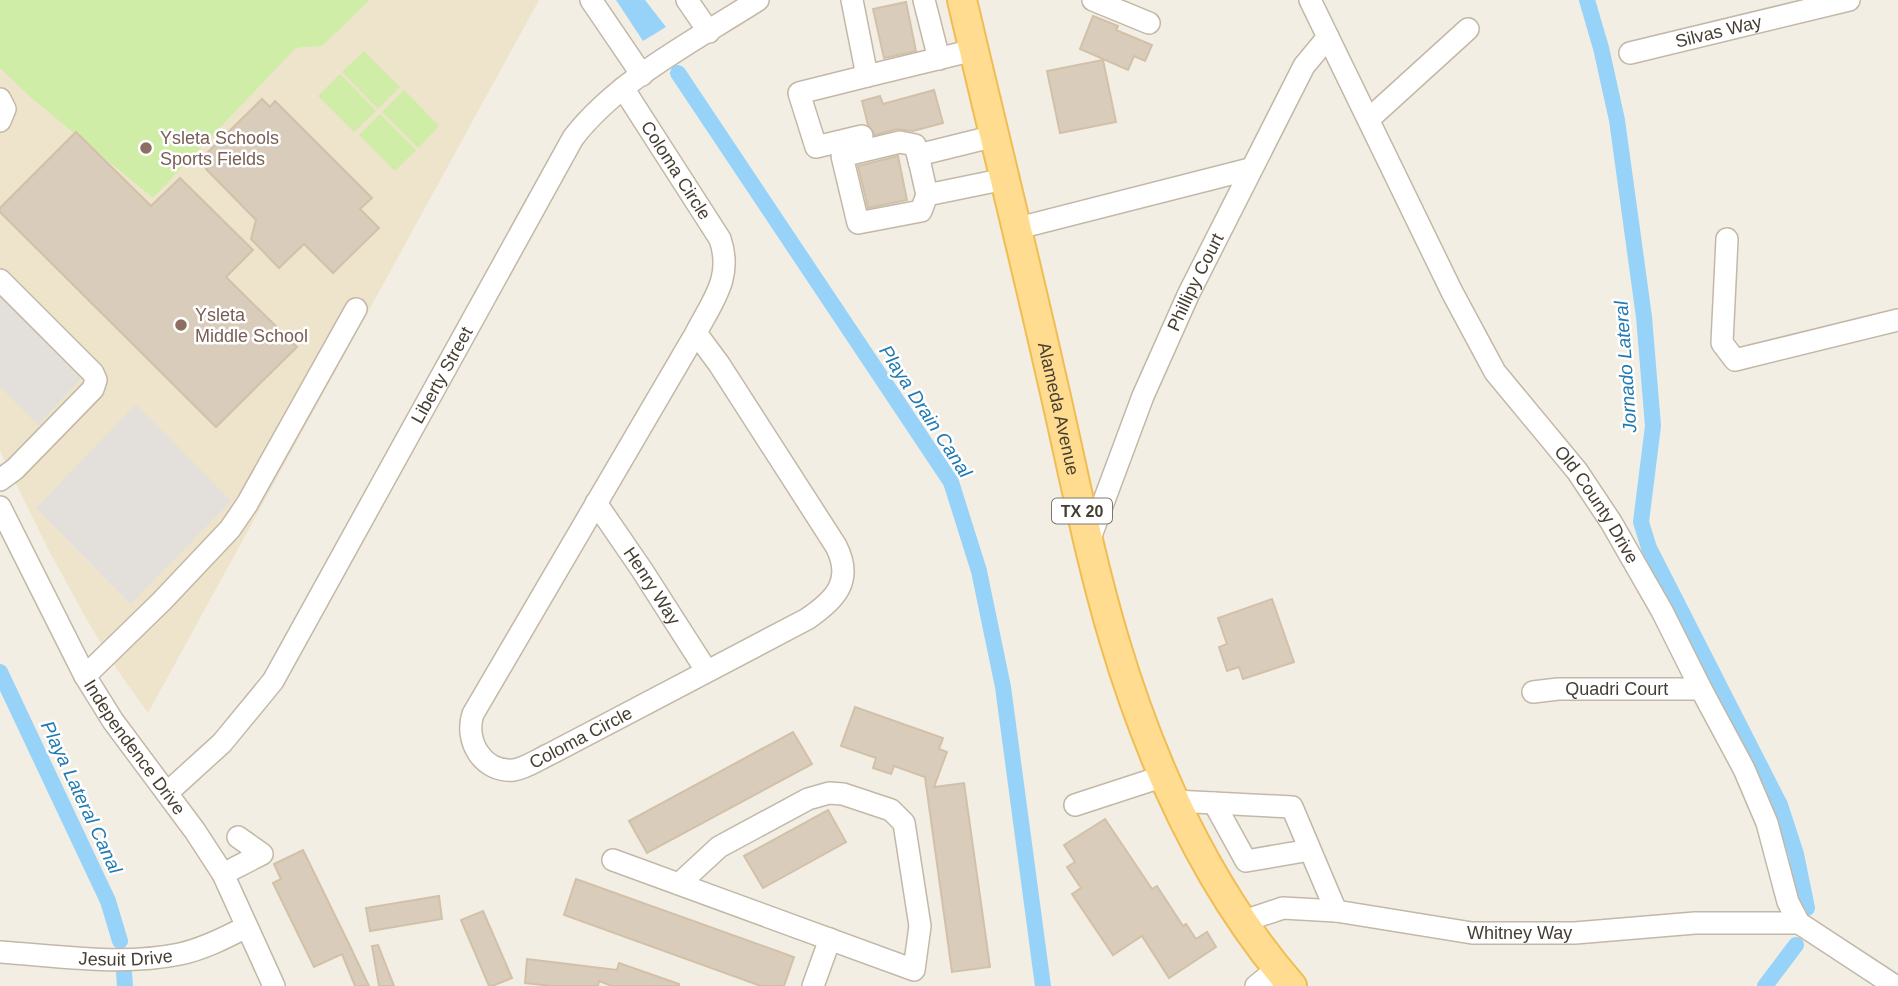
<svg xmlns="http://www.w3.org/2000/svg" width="1898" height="986" viewBox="0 0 1898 986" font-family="Helvetica,sans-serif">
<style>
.education{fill:#eee3cb}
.green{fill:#cfeda6}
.parking{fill:#e3e0dc}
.water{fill:#97d3f8}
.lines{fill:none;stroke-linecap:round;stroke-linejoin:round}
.canal{stroke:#97d3f8;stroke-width:16}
.building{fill:#d9ccba;stroke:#d2c1a9;stroke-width:2}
.minor-casing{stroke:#c3b8a7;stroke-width:24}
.major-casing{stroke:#f0bd54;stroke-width:32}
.minor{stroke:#fff;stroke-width:21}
.major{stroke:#ffdc90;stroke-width:28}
.education-dot{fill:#8d6e63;stroke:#fff;stroke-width:2.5}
.labels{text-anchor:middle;stroke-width:5;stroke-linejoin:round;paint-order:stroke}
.shield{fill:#fff;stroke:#7e7870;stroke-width:2}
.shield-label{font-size:16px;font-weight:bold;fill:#463e32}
.street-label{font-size:18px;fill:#463e32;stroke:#fff}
.education-label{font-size:18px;fill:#785e54;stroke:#fff;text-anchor:start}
.water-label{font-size:19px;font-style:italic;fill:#207ab3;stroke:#fff}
</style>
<rect width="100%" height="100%" fill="#f3eee3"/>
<path class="education" d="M370 0H539L148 713 118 671 91 627 50 553 0 451V68L30 97 153 198 296 48 322 46Z"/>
<g class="green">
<path d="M0 0H370L322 46 296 48 153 198 30 97 0 68Z"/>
<path d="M364 51 400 87 378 109 342 72Z"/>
<path d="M340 74 376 111 354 132 318 96Z"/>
<path d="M404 90 439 126 418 148 382 112Z"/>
<path d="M380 114 416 150 395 171 359 135Z"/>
</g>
<g class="parking">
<path d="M0 288 85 374 38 425 0 387Z"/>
<path d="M136 404 231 501 131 604 36 508Z"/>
</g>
<path class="water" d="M616 0H645L666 27 643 41Z"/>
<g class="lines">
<g class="canal">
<path d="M1587 0 1601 48 1617 120 1644 317 1653 426 1641 522 1649 548 1780 805 1796 854 1807 908"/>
<path d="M678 73 951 482 979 571 1003 687 1043 986"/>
<path d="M0 672 108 901 120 941"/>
<path d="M124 973 125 986"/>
<path d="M1765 986 1796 945"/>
</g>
</g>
<g class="building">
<path d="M906 2 916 51 884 58 873 9Z"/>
<path d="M1093 16 1118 26 1116 30 1152 45 1145 61 1134 56 1128 70 1080 49Z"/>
<path d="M1103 60 1116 122 1060 133 1047 71Z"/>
<path d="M934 90 943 123 913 131 897 129 875 135 868 125 862 101 880 96 883 104Z"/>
<path d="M262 99 270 107 275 101 372 198 360 209 379 228 333 273 304 244 279 268 251 239 256 220 206 169 213 162 205 155Z"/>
<path d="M76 132 151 206 180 178 253 250 226 277 297 347 216 427 0 212V208Z"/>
<path d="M898 156 907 200 868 208 858 166Z"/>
<path d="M1272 599 1294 662 1243 679 1239 667 1227 671 1219 647 1227 644 1218 618Z"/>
<path d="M855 707 943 738 939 749 947 752 934 787 964 783 990 967 952 972 925 777 894 766 891 774 873 768 876 758 841 746Z"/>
<path d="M793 732 812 764 647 853 629 821Z"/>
<path d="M828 810 846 842 763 888 744 856Z"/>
<path d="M1105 819 1152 889 1157 886 1183 926 1186 924 1196 939 1207 932 1216 947 1169 978 1142 936 1113 955 1072 894 1081 888 1067 867 1075 862 1064 845Z"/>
<path d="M303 850 349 944 369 986H355L342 954 314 967 273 883 281 879 274 864Z"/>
<path d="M576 879 794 957 784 986H761L564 915Z"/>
<path d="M439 896 442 919 370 931 366 908Z"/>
<path d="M483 911 512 978 492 986H489L461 920Z"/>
<path d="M378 945 394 986H379L372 946Z"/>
<path d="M527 959 617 970 619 963 679 984V986H612L599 981 598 986H552L525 983Z"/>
</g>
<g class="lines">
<g class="minor-casing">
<g id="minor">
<path d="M591 0 642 75"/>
<path d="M687 0 709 32"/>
<path d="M852 0 867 76 974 50"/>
<path d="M924 0 939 59"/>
<path d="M1093 0 1149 23"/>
<path id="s1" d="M1310 0 1452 292 1495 372 1577 471 1611 522 1662 611 1701 689 1744 769 1767 823 1788 902 1799 923 1895 986"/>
<path id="s2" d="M1630 53 1849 0"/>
<path id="s3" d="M623 88 720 239C733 277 713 300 696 333L473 714C464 741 483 773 514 770 526 768 539 759 550 754L807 619C835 600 854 581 836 546L719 364 696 333"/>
<path d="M0 99 5 109 0 121"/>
<path d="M1369 119 1468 29"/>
<path d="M862 136 816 147 799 93 867 76"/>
<path d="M995 136 918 155 927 195 1005 179"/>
<path d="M920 164 915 145 900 142 842 156 858 223 921 211 927 195"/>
<path d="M1018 228 1250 169"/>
<path d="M1727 239 1722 343 1735 360 1898 320"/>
<path d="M0 280 93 373 96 380 93 389 15 469 0 480"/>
<path id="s4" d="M596 503 642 570 706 670"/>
<path id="s5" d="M0 507 85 676 113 721 195 831 223 874 274 986"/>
<path id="s6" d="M1089 541 1143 396 1189 293 1304 66 1328 37"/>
<path d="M85 676 162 601 230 529 247 504 356 309"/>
<path id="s7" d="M1533 692 1558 689H1701"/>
<path id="s8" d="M167 793 222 743 273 681 573 138C617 80 697 39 758 0"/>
<path d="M1175 801 1292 807 1336 911"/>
<path d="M1214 803 1246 861 1310 850"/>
<path d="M1075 805 1164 776"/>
<path d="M613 860 914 970 920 926 904 823 891 810 843 794 829 793 808 799 719 847 679 884"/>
<path d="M223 874 262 854 238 837"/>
<path id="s9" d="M1245 924 1256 917 1283 908 1336 911 1472 933H1575L1695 923H1799"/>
<path id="s10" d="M0 952C59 956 121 966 180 954 203 949 225 938 246 927"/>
<path d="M813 986 830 939"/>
<path d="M1256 986 1277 969"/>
</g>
</g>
<g class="major-casing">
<g id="major">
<path id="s11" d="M962 0C991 124 1022 247 1050 371 1071 460 1088 552 1114 639 1151 763 1207 888 1292 986"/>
</g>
</g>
<use href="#minor" class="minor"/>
<use href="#major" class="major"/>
</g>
<g class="education-dot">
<circle cx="146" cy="148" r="7"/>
<circle cx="181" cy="325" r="7"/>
</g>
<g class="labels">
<rect class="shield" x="1052" y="498.5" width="60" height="25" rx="5"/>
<g class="shield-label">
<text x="1082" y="517">TX 20</text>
</g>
<g class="street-label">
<text dy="6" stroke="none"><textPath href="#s2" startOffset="91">Silvas Way</textPath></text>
<text dy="6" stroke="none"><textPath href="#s3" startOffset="98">Coloma Circle</textPath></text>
<text dy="6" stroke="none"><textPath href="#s6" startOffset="280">Phillipy Court</textPath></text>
<text dy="6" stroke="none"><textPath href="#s8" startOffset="504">Liberty Street</textPath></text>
<text dy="6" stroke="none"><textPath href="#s11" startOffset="420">Alameda Avenue</textPath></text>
<text dy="6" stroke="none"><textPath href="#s1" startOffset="583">Old County Drive</textPath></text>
<text dy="6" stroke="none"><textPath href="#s4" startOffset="100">Henry Way</textPath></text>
<text dy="6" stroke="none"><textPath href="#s7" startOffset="84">Quadri Court</textPath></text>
<text dy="6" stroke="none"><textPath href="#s3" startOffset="878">Coloma Circle</textPath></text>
<text dy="6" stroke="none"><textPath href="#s5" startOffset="276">Independence Drive</textPath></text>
<text dy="6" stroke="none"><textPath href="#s9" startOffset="280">Whitney Way</textPath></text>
<text dy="6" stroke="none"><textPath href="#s10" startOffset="126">Jesuit Drive</textPath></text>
</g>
<g class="education-label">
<text x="160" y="144">Ysleta Schools<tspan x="160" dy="21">Sports Fields</tspan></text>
<text x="195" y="321">Ysleta<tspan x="195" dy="21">Middle School</tspan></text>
</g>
<g class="water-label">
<text transform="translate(1625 367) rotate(-94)" y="7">Jornado Lateral</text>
<text transform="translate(926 411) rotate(57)" y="7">Playa Drain Canal</text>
<text transform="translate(82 797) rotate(65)" y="7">Playa Lateral Canal</text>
</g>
</g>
</svg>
